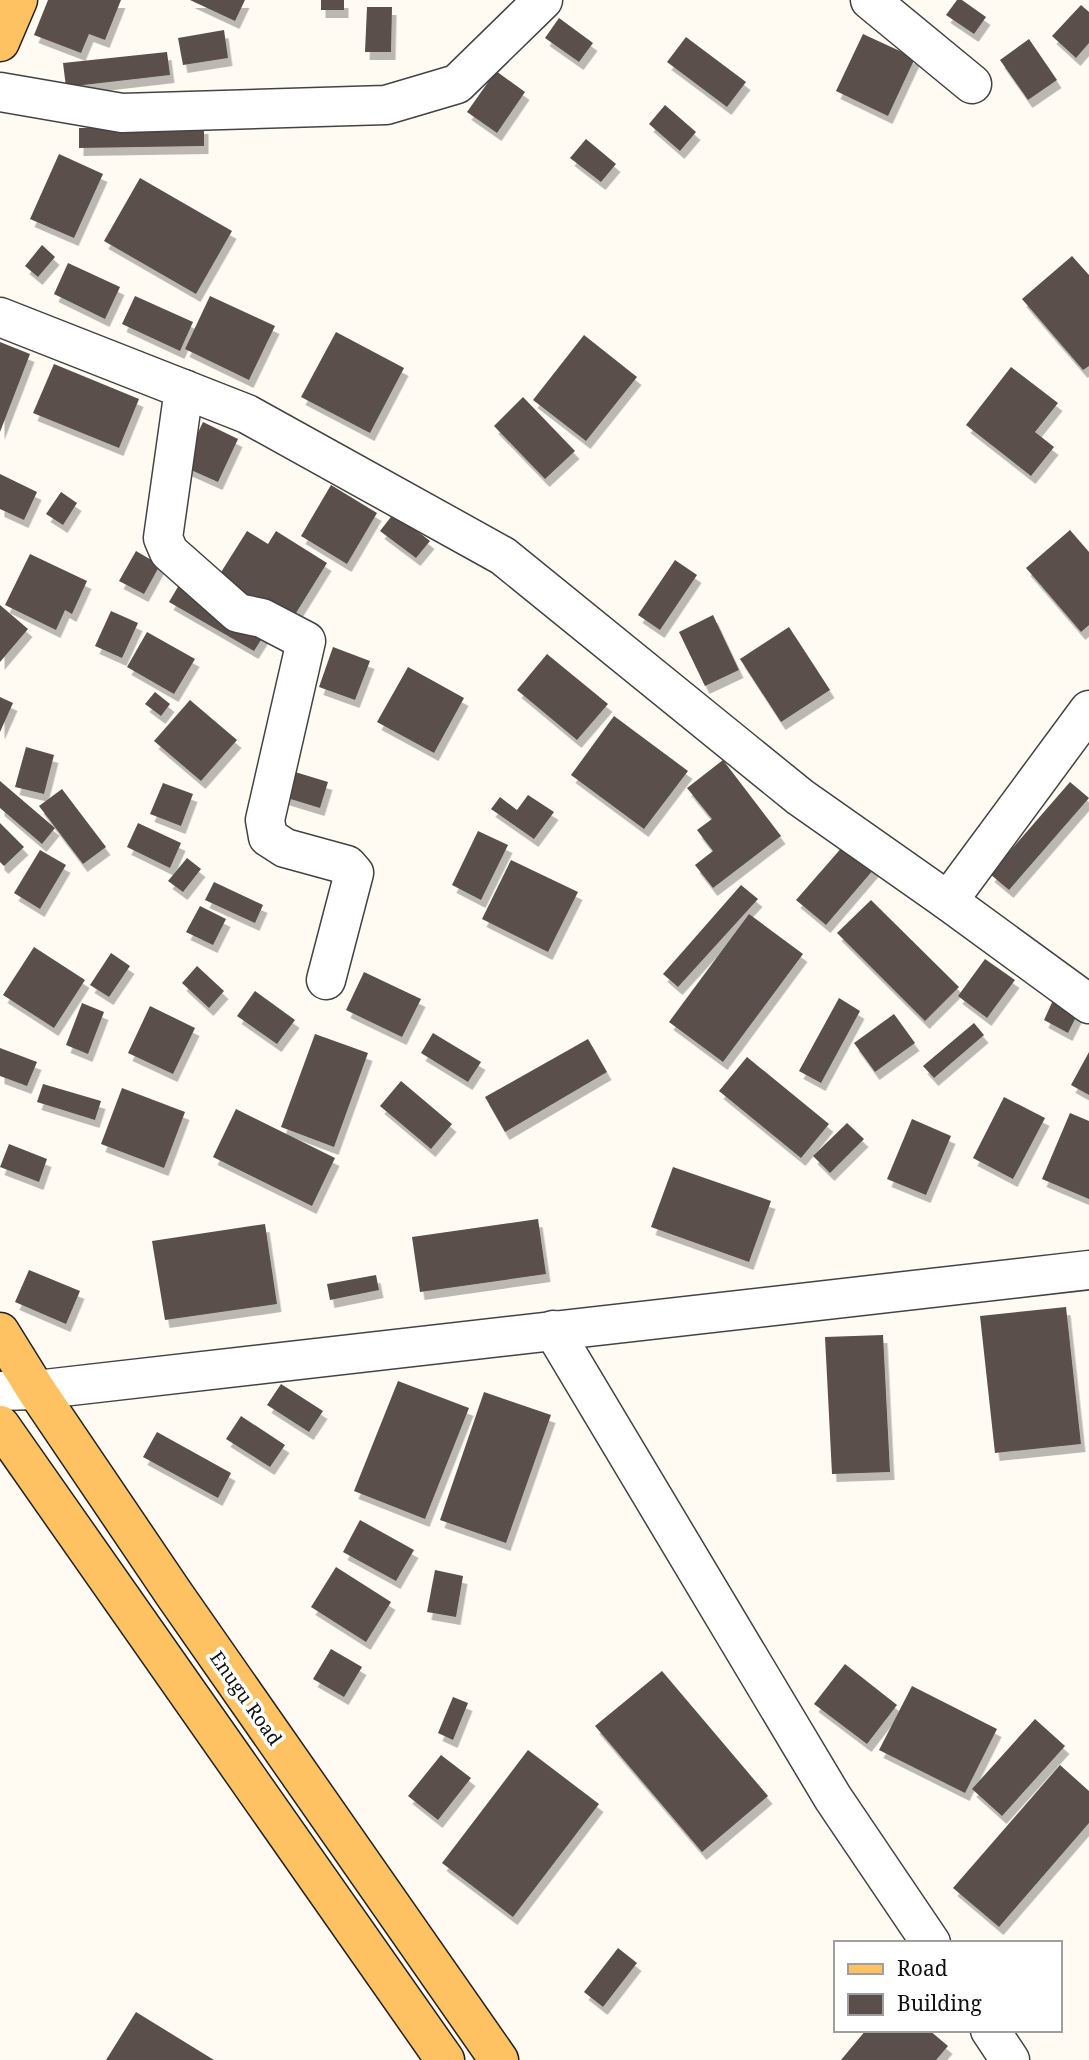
<svg xmlns="http://www.w3.org/2000/svg" width="1089" height="2060" viewBox="0 0 1089 2060" font-family="'Noto Serif',serif">
<style>
.building{fill:#5a4f4b;filter:url(#shadow)}
.lines{fill:none;stroke-linecap:round;stroke-linejoin:round}
.minor-casing{stroke:#434343;stroke-width:41}
.major-casing{stroke:#212121;stroke-width:41}
.minor{stroke:#fff;stroke-width:38}
.major{stroke:#ffc263;stroke-width:38}
.labels{text-anchor:middle;stroke-width:7;stroke-linejoin:round;paint-order:stroke}
.street-label{font-size:19px;fill:#101010;stroke:#fff}
</style>
<defs>
<filter id="shadow"><feDropShadow dx="4.5" dy="8" stdDeviation="0" flood-color="#0004"/></filter>
</defs>
<rect width="100%" height="100%" fill="#fffbf3"/>
<g class="building">
<path d="M48 0H121L105 40 89 34 81 53 34 35Z"/>
<path d="M190 0H245L235 21Z"/>
<rect x="321" y="0" width="23" height="10"/>
<path d="M957 0H962L986 17 974 34 946 15Z"/>
<path d="M1081 5 1089 12V43L1076 58 1052 36Z"/>
<path d="M367 7H392L391 52H365Z"/>
<path d="M559 18 593 43 579 62 545 38Z"/>
<path d="M224 30 228 58 183 65 178 38Z"/>
<path d="M863 34 915 58 888 116 836 91Z"/>
<path d="M686 37 746 82 727 107 667 62Z"/>
<path d="M1029 39 1057 80 1028 100 1000 60Z"/>
<path d="M167 52 170 75 66 87 63 63Z"/>
<path d="M496 71 525 92 497 133 467 112Z"/>
<path d="M665 105 696 132 680 151 649 124Z"/>
<path d="M204 126V146L79 148V128Z"/>
<path d="M586 139 616 164 601 182 570 158Z"/>
<path d="M59 154 103 174 74 238 30 219Z"/>
<path d="M140 178 232 231 196 294 104 241Z"/>
<path d="M42 245 55 257 38 277 25 266Z"/>
<path d="M1072 256 1089 275V366L1083 370 1022 299Z"/>
<path d="M68 263 120 287 105 319 54 294Z"/>
<path d="M135 296 193 322 180 351 122 324Z"/>
<path d="M210 296 275 326 249 380 185 349Z"/>
<path d="M336 332 404 368 370 433 301 397Z"/>
<path d="M584 335 637 377 586 441 533 400Z"/>
<path d="M0 342 30 354 0 432Z"/>
<path d="M54 364 139 399 119 448 33 413Z"/>
<path d="M1011 367 1058 403 1035 432 1054 447 1031 476 966 425Z"/>
<path d="M523 397 575 451 545 479 494 426Z"/>
<path d="M203 422 238 439 218 482 182 466Z"/>
<path d="M0 474 37 492 24 520 0 509Z"/>
<path d="M331 485 377 513 347 564 301 536Z"/>
<path d="M61 492 77 503 63 525 46 514Z"/>
<path d="M394 513 430 541 416 558 380 531Z"/>
<path d="M1070 530 1089 552V625L1081 632 1026 568Z"/>
<path d="M247 531 268 544 276 531 327 563 291 621 218 577Z"/>
<path d="M136 551 160 565 144 594 119 581Z"/>
<path d="M30 554 87 581 72 614 65 610 56 630 5 605Z"/>
<path d="M675 560 697 575 660 630 638 615Z"/>
<path d="M179 585 264 635 254 651 169 602Z"/>
<path d="M0 605 28 629 0 662Z"/>
<path d="M111 611 138 623 122 658 95 646Z"/>
<path d="M713 615 739 670 705 686 679 632Z"/>
<path d="M789 627 830 690 781 722 740 659Z"/>
<path d="M147 632 195 659 174 694 127 667Z"/>
<path d="M333 647 370 661 355 700 319 687Z"/>
<path d="M547 654 608 704 577 740 517 690Z"/>
<path d="M408 667 464 698 434 753 377 722Z"/>
<path d="M155 692 170 704 161 716 145 704Z"/>
<path d="M0 697 13 703 0 732Z"/>
<path d="M190 700 237 740 201 781 154 741Z"/>
<path d="M614 716 688 771 644 829 571 775Z"/>
<path d="M26 747 54 755 44 794 15 787Z"/>
<path d="M723 760 781 836 713 888 695 865 713 851 697 830 712 819 687 788Z"/>
<path d="M282 768 328 782 320 808 274 794Z"/>
<path d="M0 781 55 828 42 844 0 808Z"/>
<path d="M1070 782 1089 798 1009 890 990 874Z"/>
<path d="M163 783 193 794 181 826 150 814Z"/>
<path d="M62 789 106 847 83 864 39 806Z"/>
<path d="M528 795 554 812 534 839 491 809 500 797 517 810Z"/>
<path d="M0 823 24 847 4 866 0 862Z"/>
<path d="M138 823 181 843 170 868 127 847Z"/>
<path d="M478 831 508 845 481 900 452 885Z"/>
<path d="M844 845 874 869 826 925 796 900Z"/>
<path d="M40 850 66 865 40 909 14 893Z"/>
<path d="M187 858 201 869 183 892 168 881Z"/>
<path d="M511 860 578 892 548 952 482 919Z"/>
<path d="M214 882 263 905 255 923 205 900Z"/>
<path d="M741 885 758 899 678 987 663 974Z"/>
<path d="M871 900 959 987 925 1021 837 933Z"/>
<path d="M200 906 226 919 213 945 186 932Z"/>
<path d="M749 914 803 954 723 1062 669 1022Z"/>
<path d="M34 947 85 980 54 1028 3 995Z"/>
<path d="M111 953 130 966 109 997 90 985Z"/>
<path d="M985 959 1015 980 987 1018 958 996Z"/>
<path d="M197 966 224 991 209 1008 182 983Z"/>
<path d="M364 972 421 999 402 1037 346 1010Z"/>
<path d="M255 991 295 1020 277 1044 237 1016Z"/>
<path d="M839 998 860 1011 821 1083 799 1071Z"/>
<path d="M1054 998 1079 1011 1068 1033 1044 1020Z"/>
<path d="M82 1003 104 1012 88 1054 66 1045Z"/>
<path d="M150 1006 195 1028 173 1074 128 1053Z"/>
<path d="M894 1014 915 1043 875 1072 854 1043Z"/>
<path d="M974 1023 984 1035 934 1078 923 1066Z"/>
<path d="M433 1033 481 1062 468 1082 421 1053Z"/>
<path d="M315 1034 368 1053 334 1147 281 1127Z"/>
<path d="M588 1039 607 1072 505 1132 485 1097Z"/>
<path d="M0 1048 37 1062 27 1086 0 1076Z"/>
<path d="M1089 1052V1095L1071 1085Z"/>
<path d="M747 1057 829 1124 801 1158 719 1091Z"/>
<path d="M401 1081 452 1124 431 1149 380 1106Z"/>
<path d="M43 1084 101 1101 95 1120 37 1102Z"/>
<path d="M122 1088 185 1112 164 1168 101 1144Z"/>
<path d="M1004 1097 1045 1118 1013 1179 973 1158Z"/>
<path d="M236 1109 335 1158 312 1206 213 1157Z"/>
<path d="M1070 1113 1089 1121V1199L1042 1179Z"/>
<path d="M912 1119 951 1136 926 1195 887 1179Z"/>
<path d="M847 1123 864 1139 830 1173 813 1156Z"/>
<path d="M9 1144 47 1159 39 1182 0 1167Z"/>
<path d="M673 1167 771 1201 749 1262 651 1227Z"/>
<path d="M538 1219 546 1274 420 1292 412 1237Z"/>
<path d="M265 1224 277 1304 165 1320 152 1241Z"/>
<path d="M29 1270 80 1291 66 1324 15 1302Z"/>
<path d="M376 1275 379 1290 330 1300 327 1284Z"/>
<path d="M1066 1307 1081 1444 995 1453 980 1316Z"/>
<path d="M883 1335 890 1472 832 1474 825 1337Z"/>
<path d="M398 1381 469 1408 425 1519 354 1491Z"/>
<path d="M281 1384 323 1411 309 1432 267 1405Z"/>
<path d="M484 1392 551 1415 506 1543 440 1520Z"/>
<path d="M241 1416 285 1445 270 1467 226 1439Z"/>
<path d="M157 1432 231 1473 218 1498 143 1457Z"/>
<path d="M360 1520 414 1550 396 1581 343 1552Z"/>
<path d="M336 1567 391 1602 366 1642 311 1607Z"/>
<path d="M435 1570 463 1576 456 1617 427 1612Z"/>
<path d="M331 1649 362 1667 344 1697 313 1679Z"/>
<path d="M845 1664 897 1705 867 1744 814 1704Z"/>
<path d="M662 1671 768 1796 702 1852 595 1726Z"/>
<path d="M912 1686 997 1729 965 1793 879 1750Z"/>
<path d="M453 1697 468 1703 453 1740 438 1733Z"/>
<path d="M1035 1719 1065 1746 1002 1816 972 1789Z"/>
<path d="M528 1750 599 1804 513 1917 442 1863Z"/>
<path d="M441 1755 471 1778 438 1820 408 1796Z"/>
<path d="M1060 1765 1089 1791V1823L999 1927 953 1888Z"/>
<path d="M618 1948 637 1963 603 2007 584 1992Z"/>
<path d="M136 2012 214 2060H106Z"/>
<path d="M866 2030H929L948 2046 936 2060H841Z"/>
</g>
<g class="lines">
<g class="minor-casing">
<g id="minor">
<path d="M870 0 972 84"/>
<path d="M0 92 122 113 386 105 457 84 543 0"/>
<path d="M0 317 247 414 503 556 800 797 948 901 1089 1004"/>
<path d="M184 389 163 538 169 552 238 613 262 618 306 641 265 820 268 837 285 848 347 865 354 873 326 980"/>
<path d="M948 901 1089 710"/>
<path d="M553 1330 833 1798 931 1943"/>
<path d="M0 1391 36 1390 1089 1270"/>
<path d="M990 2030 1010 2060"/>
</g>
</g>
<g class="major-casing">
<g id="major">
<path d="M0 42 18 0"/>
<path d="M0 1332 36 1390 174 1594 499 2060"/>
<path d="M0 1425 445 2060"/>
</g>
</g>
<use href="#minor" class="minor"/>
<use href="#major" class="major"/>
</g>
<g class="labels">
<g class="street-label">
<text transform="translate(246 1698) rotate(55)" y="7">Enugu Road</text>
</g>
</g>
<rect x="834" y="1941" width="228" height="91" fill="#ffffff" stroke="#9f9f9f" stroke-width="2"/>
<rect x="848" y="1964" width="35" height="10" fill="#ffc263" stroke="#9f9f9f" stroke-width="2"/>
<text x="897" y="1976" font-size="21" fill="#101010">Road</text>
<rect x="848" y="1994" width="35" height="21" fill="#5a4f4b" stroke="#9f9f9f" stroke-width="2"/>
<text x="897" y="2011" font-size="21" fill="#101010">Building</text>
</svg>
